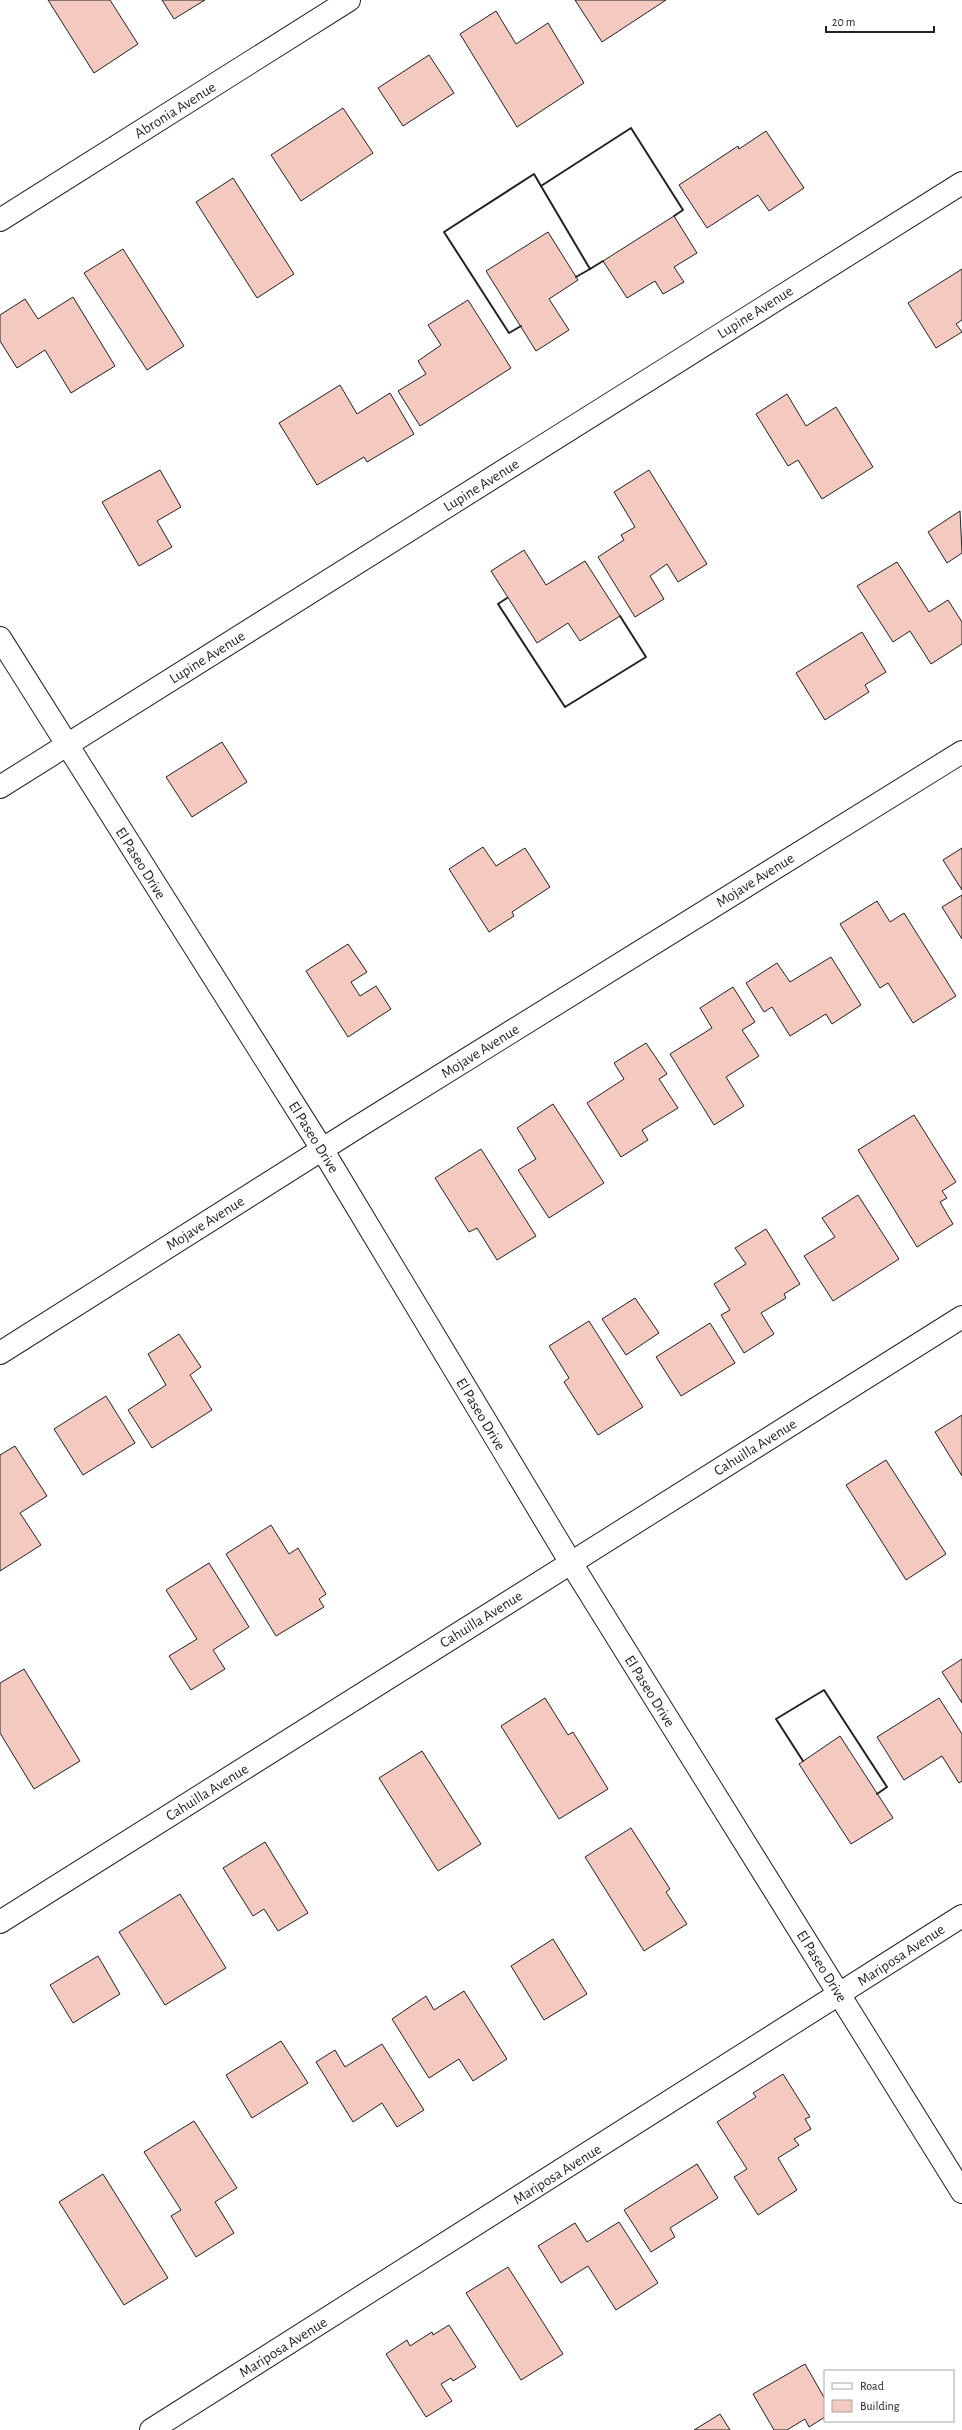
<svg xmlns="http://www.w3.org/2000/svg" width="962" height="2430" viewBox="0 0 962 2430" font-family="'Alegreya Sans',sans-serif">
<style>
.building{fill:#f3c9c0;stroke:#222}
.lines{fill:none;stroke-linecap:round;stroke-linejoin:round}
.street-casing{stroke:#222;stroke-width:24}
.secondary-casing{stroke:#222;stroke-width:24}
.street{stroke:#fff;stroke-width:22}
.secondary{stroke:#fff;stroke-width:22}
.wall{stroke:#222;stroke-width:2}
.labels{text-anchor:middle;stroke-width:3;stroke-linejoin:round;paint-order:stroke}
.street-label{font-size:15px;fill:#222;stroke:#fff}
</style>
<rect width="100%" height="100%" fill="#fff"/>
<g class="building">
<path d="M48 0H110L138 44 94 73Z"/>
<path d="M162 0H205L174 19Z"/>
<path d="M575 0H666L602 42Z"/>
<path d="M496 11 516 44 548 23 584 83 517 127 460 34Z"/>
<path d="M429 55 454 93 403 126 378 88Z"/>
<path d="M343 108 373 153 301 201 271 155Z"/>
<path d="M766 131 804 188 769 211 758 195 707 228 679 185 738 146 739 149Z"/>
<path d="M233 178 294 274 257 298 196 202Z"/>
<path d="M674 216 697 253 674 267 684 282 663 294 655 281 627 298 603 261Z"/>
<path d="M548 232 578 280 549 299 569 330 536 351 486 271Z"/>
<path d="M123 249 184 346 147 370 84 273Z"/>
<path d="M962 269V320L956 324 962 332 936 348 908 303Z"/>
<path d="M73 297 115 366 71 393 45 350 17 368 0 341V315L25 299 38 319Z"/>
<path d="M468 300 511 368 420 426 398 391 426 374 418 361 441 345 428 325Z"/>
<path d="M340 385 357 414 390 393 414 434 367 462 364 457 317 485 279 423Z"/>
<path d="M787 394 806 426 836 407 873 467 822 499 798 460 788 466 756 414Z"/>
<path d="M160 470 181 507 157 521 172 547 139 566 102 502Z"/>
<path d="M649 470 707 564 678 582 667 564 650 576 664 599 635 617 598 557 624 540 621 535 635 527 614 492Z"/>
<path d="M960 511 962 553 947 563 928 532Z"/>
<path d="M524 550 546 585 585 561 620 616 580 641 568 623 537 643 491 571Z"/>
<path d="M897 562 929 612 948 600 962 622V644L931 664 910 631 893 642 857 586Z"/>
<path d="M862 632 886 672 865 685 869 692 825 720 796 673Z"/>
<path d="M222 742 247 782 192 817 166 777Z"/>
<path d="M483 847 496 866 525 848 550 887 512 912 514 916 489 932 449 869Z"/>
<path d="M962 848V890L943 860Z"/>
<path d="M962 895V939L942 907Z"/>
<path d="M877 901 890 922 904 913 956 996 913 1023 888 983 880 988 840 924Z"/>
<path d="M348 944 367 972 351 982 360 996 376 986 391 1009 348 1037 306 971Z"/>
<path d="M831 957 861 1005 832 1024 826 1014 790 1036 772 1007 764 1012 746 983 777 963 790 982Z"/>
<path d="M733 987 755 1022 742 1030 759 1056 726 1077 744 1106 714 1125 670 1054 712 1028 700 1008Z"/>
<path d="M646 1043 667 1074 659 1079 678 1108 642 1130 648 1140 621 1157 587 1103 624 1079 614 1063Z"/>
<path d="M553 1104 604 1183 549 1218 518 1170 536 1159 517 1128Z"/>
<path d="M914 1115 956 1182 942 1191 947 1198 940 1202 953 1224 917 1247 858 1150Z"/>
<path d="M481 1149 536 1236 497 1260 477 1228 469 1232 435 1178Z"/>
<path d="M858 1195 899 1259 833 1301 804 1256 835 1237 822 1218Z"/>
<path d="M766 1229 800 1284 784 1294 786 1298 761 1313 774 1334 744 1353 721 1315 730 1310 714 1284 746 1264 735 1248Z"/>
<path d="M635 1298 659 1333 626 1355 602 1319Z"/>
<path d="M589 1321 643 1407 598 1435 564 1382 569 1378 549 1346Z"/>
<path d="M710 1323 735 1363 681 1396 656 1357Z"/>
<path d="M179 1334 201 1367 190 1375 212 1410 152 1448 128 1410 166 1385 148 1354Z"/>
<path d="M106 1396 135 1443 83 1475 54 1429Z"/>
<path d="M962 1415V1476L935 1432Z"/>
<path d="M15 1446 47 1496 20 1513 41 1545 0 1571V1455Z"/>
<path d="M886 1460 946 1554 906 1580 846 1485Z"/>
<path d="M271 1525 289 1554 298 1548 326 1594 319 1599 324 1607 276 1636 226 1554Z"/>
<path d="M209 1563 249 1627 213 1650 225 1669 191 1690 169 1656 197 1639 166 1590Z"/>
<path d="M962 1659V1703L942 1672Z"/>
<path d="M24 1669 80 1761 34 1789 0 1733V1683Z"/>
<path d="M545 1698 568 1735 573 1732 608 1789 559 1819 501 1726Z"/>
<path d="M939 1698 962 1734V1781L959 1783 942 1756 904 1780 877 1737Z"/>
<path d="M840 1736 893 1818 851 1844 799 1764Z"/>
<path d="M422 1751 481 1844 438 1871 379 1778Z"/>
<path d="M631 1828 670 1889 666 1892 687 1924 644 1951 585 1857Z"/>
<path d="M265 1842 308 1913 278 1931 264 1909 253 1916 223 1868Z"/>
<path d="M180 1894 226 1968 165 2005 119 1932Z"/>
<path d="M553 1939 587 1994 544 2020 511 1966Z"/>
<path d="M98 1956 120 1994 73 2023 50 1985Z"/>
<path d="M464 1991 507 2059 473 2081 459 2059 429 2078 392 2019 426 1996 434 2010Z"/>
<path d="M281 2041 308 2083 252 2118 226 2075Z"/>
<path d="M382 2044 424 2110 397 2127 382 2103 353 2122 316 2062 335 2050 345 2067Z"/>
<path d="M783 2074 810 2117 805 2119 811 2129 794 2139 799 2145 778 2158 797 2190 758 2215 734 2177 747 2169 717 2122 756 2097 753 2093Z"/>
<path d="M194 2121 237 2188 215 2202 234 2233 196 2257 171 2216 181 2210 144 2152Z"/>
<path d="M697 2164 718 2198 670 2228 675 2237 651 2252 624 2210Z"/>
<path d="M103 2174 168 2278 124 2305 59 2202Z"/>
<path d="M619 2222 658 2283 616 2310 588 2266 561 2283 538 2246 575 2223 587 2242Z"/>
<path d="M508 2267 563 2354 521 2380 466 2293Z"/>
<path d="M449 2325 476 2367 453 2381 451 2378 441 2384 452 2401 426 2417 386 2354 407 2340 410 2346 432 2332 433 2335Z"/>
<path d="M805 2364 825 2399V2417L809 2427 805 2419 787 2430H774L753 2394Z"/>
<path d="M720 2414 730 2430H694Z"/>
</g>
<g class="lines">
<g class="street-casing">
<g id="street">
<path d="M0 220 349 0"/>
<path d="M0 1353 356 1128 962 752"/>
<path d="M0 1922 962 1317"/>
<path d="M151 2430 962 1916"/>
</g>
</g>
<g class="secondary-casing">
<g id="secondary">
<path d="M0 638 322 1149 571 1563 962 2192"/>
<path d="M0 787 962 183"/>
</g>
</g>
<use href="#street" class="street"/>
<use href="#secondary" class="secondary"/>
<g class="wall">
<path d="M603 261 590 269 541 186 631 128 683 210 674 216"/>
<path d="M576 277 590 269"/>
<path d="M521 326 509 333 444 232 534 174 541 186"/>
<path d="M507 598 498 604 565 707 646 657 620 616"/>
<path d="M803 1761 776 1719 824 1690 887 1787 877 1794"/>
</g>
</g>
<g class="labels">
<g class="street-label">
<text transform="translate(175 110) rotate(-32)" y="5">Abronia Avenue</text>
<text transform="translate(755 312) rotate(-32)" y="5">Lupine Avenue</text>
<text transform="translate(481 485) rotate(-32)" y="5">Lupine Avenue</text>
<text transform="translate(207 657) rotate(-32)" y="5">Lupine Avenue</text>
<text transform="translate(141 863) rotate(58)" y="5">El Paseo Drive</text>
<text transform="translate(755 880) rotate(-32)" y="5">Mojave Avenue</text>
<text transform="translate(480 1051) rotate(-32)" y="5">Mojave Avenue</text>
<text transform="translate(314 1137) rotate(58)" y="5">El Paseo Drive</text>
<text transform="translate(205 1223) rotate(-32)" y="5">Mojave Avenue</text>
<text transform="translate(481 1414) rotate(59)" y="5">El Paseo Drive</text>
<text transform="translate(755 1447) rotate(-32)" y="5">Cahuilla Avenue</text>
<text transform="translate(481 1619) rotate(-32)" y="5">Cahuilla Avenue</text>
<text transform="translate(650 1691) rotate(58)" y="5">El Paseo Drive</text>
<text transform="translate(207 1792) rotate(-32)" y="5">Cahuilla Avenue</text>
<text transform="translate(901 1955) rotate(-33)" y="5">Mariposa Avenue</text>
<text transform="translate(822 1966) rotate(58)" y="5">El Paseo Drive</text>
<text transform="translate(557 2174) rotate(-32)" y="5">Mariposa Avenue</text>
<text transform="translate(283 2347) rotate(-32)" y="5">Mariposa Avenue</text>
</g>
</g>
<rect x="824" y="2370" width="130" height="52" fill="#ffffff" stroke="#a7a7a7"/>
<rect x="832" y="2383" width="20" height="6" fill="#ffffff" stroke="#a7a7a7"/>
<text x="860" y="2390" font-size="12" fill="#222222">Road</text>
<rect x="832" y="2400" width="20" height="12" fill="#f3c9c0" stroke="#a7a7a7"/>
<text x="860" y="2410" font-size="12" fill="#222222">Building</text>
<path d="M826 26v6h108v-6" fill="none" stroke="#222222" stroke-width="2"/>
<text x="832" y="26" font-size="12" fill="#222222" stroke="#ffffff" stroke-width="3" paint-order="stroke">20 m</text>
</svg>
